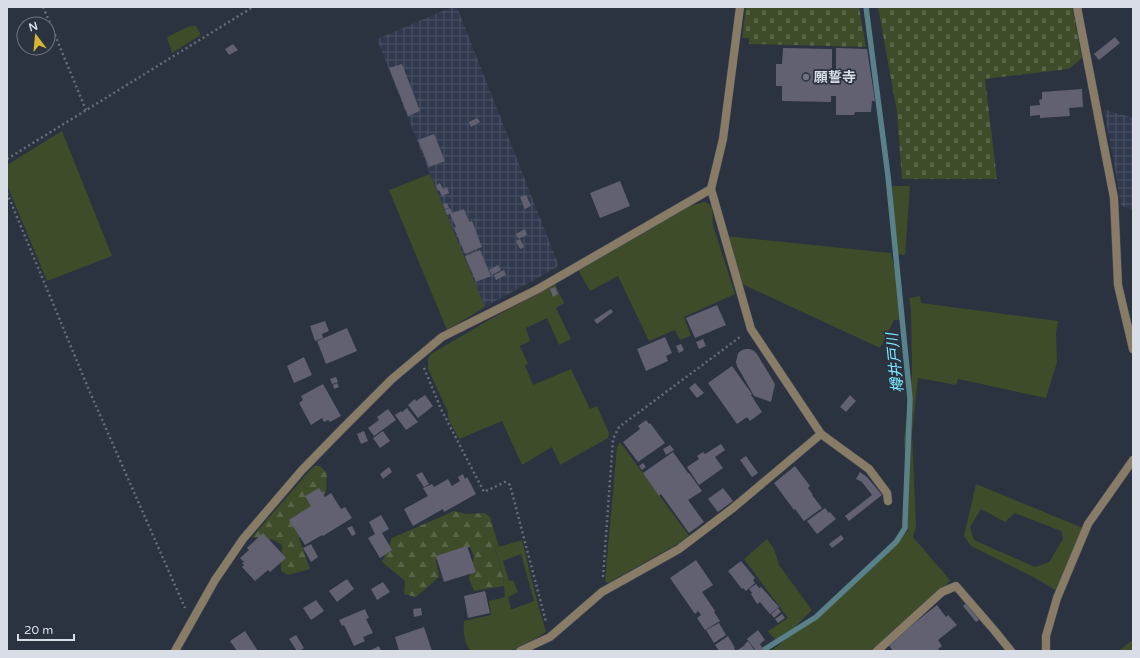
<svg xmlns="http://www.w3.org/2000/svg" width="1140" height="658" viewBox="0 0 1140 658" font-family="'Varela Round','Noto Sans JP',sans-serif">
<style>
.industrial{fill:url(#industrial-grid)}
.grass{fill:#3e4c29;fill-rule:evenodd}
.forest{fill:url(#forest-firs)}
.cemetery{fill:url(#cemetery-stones)}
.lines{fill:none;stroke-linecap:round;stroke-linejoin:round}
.stream{stroke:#58818a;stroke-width:5.5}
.building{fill:#616172}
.service-casing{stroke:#474d5b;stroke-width:9}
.minor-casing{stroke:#474d5b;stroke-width:9}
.path{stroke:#676d79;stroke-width:2.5;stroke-dasharray:2 3;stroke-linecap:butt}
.service{stroke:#897c67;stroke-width:8}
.minor{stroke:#897c67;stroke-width:8}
.worship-dot{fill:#6b7280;stroke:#2b3240;stroke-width:1.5}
.labels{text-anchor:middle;stroke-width:3.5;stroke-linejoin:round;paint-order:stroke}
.poi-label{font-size:14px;font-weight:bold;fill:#d9dde6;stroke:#2b3240;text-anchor:start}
.water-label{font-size:15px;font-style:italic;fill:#7bebff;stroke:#2b3240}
</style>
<defs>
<pattern id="industrial-grid" width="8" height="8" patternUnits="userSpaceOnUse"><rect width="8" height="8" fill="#30394d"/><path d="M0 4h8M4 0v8" fill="none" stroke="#4d5567"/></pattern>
<pattern id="forest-firs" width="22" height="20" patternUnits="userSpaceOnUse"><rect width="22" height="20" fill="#3e4c29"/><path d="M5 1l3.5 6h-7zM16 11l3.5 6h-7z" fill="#596548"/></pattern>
<pattern id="cemetery-stones" width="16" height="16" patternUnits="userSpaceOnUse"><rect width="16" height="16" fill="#3e4c29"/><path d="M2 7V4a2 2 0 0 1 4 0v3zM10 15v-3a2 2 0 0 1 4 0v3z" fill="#596548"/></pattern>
</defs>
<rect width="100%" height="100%" fill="#2b3240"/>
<g class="industrial">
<path d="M452 7H457L559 266 485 307 430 174 377 39Z"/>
<path d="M1104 109 1133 118V210L1121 206 1117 180Z"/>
</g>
<g class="grass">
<path d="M190 26H196L201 35 172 53 167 37Z"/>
<path d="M62 131 112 256 47 281 7 185V165Z"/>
<path d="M430 174 485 307 447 330 389 190Z"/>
<path d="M892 186H910L905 255 897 254 893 213Z"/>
<path d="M704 202 708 203 712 208 713 225 735 294 684 317 691 336H690L680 340 675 330 649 341 618 276 590 291 578 270 687 207Z"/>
<path d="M726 236 891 253 902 301 904 320H894L880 348 742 284Z"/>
<path d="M555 284 564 303 556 308 571 339 559 345 547 318 526 328 530 341 520 346 528 364 525 365 533 385 571 369 590 409 597 406 609 433 608 438 560 465 552 447 522 465 502 421 459 439 448 418V412L428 369V359L431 354 494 317Z"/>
<path d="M920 296 921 303 1058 321 1056 333 1057 362 1046 398 958 379 956 385 918 378 912 434 916 526 913 537 950 580 947 584 873 651H771L817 614 908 531 904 438 912 375 911 310 909 298Z"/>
<path d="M620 442 690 537 608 583 605 581 617 447Z"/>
<path d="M976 484 1083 528 1057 591 1035 578 971 546 964 536ZM981 509 1005 522 1015 513 1061 531 1063 539 1049 562 1035 567 974 540 970 527Z"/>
<path d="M767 539 774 549 779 565 812 610 794 628 775 640 768 631 788 618 744 559Z"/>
<path d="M522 540 536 597 546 632 528 643 510 651H471C464 644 463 630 464 621L491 615 489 601 505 597 503 577 495 548ZM521 554 534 601 513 609H511L508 597 518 592 513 580 509 581 503 561Z"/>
<path d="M1133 640V651H1118Z"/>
</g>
<g class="forest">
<path d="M316 466H320L327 473 326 491 299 538 310 569 288 575 281 571 282 545 274 540 252 537 312 468Z"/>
<path d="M454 511 466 514 485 513 490 517 499 547 495 549 503 577 504 586 474 591 469 579 474 556 470 547 436 560 439 577 416 597 404 594 405 581 382 562 392 538Z"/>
</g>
<g class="cemetery">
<path d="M746 7H859L866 47 749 44V38H742Z"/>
<path d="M878 7H1072L1082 58 1069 69 985 79 997 179H902L897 112Z"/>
</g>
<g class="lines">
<path class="stream" d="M762 651 816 617 896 542 905 528V522L910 399 888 176 866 7"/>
</g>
<g class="building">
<path d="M1115 37 1120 43 1099 60 1094 54Z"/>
<path d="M233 44 238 50 229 55 225 49Z"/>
<path d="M783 48 832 49V75H836V48L867 49 875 101H872L871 112H855L854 115H836V96H831V102L782 101V86H776V64H782Z"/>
<path d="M402 64 420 111 408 116 389 68Z"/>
<path d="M1082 89 1083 107 1069 108 1070 116 1040 118V115L1030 116V106L1040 105 1039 100 1042 99V92Z"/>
<path d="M477 118 480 122 471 127 469 122Z"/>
<path d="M434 134 445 161 429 167 418 140Z"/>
<path d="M620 181 630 206 600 218 590 193Z"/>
<path d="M440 183 443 189 447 187 449 193 442 196 439 190 438 191 436 185Z"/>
<path d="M526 195 531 206 525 209 520 197Z"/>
<path d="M447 203 449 208 445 209 443 204Z"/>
<path d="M450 208 452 213 447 215 445 210Z"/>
<path d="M464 209 469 222 472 221 482 247 465 254 454 228 456 227 450 214Z"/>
<path d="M525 229 527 235 518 239 516 234Z"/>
<path d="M520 239 524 247 520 249 516 241Z"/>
<path d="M480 250 491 276 476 282 465 256Z"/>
<path d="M498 265 501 270 492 275 489 270Z"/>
<path d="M504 270 506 275 496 280 494 275Z"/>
<path d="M555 287 558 294 553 297 550 289Z"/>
<path d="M717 305 726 325 695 338 686 318Z"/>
<path d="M611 309 613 312 597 324 594 320Z"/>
<path d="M325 321 329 331 322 334 323 338 315 341 310 326Z"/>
<path d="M347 328 357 351 326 364 317 341Z"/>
<path d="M665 337 672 353 666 356 668 361 646 371 637 349Z"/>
<path d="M703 339 706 346 699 349 696 342Z"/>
<path d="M681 344 684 350 679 353 676 346Z"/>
<path d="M746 349H750L754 351 757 354 775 384 771 402 754 396 737 366 736 362 738 353 742 350Z"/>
<path d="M304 357 312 375 294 383 287 366Z"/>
<path d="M732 366 752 394 751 395 762 412 750 421 747 417 737 424 708 383Z"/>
<path d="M336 377 338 382 332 384 330 379Z"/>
<path d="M337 383 339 387 334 389 333 385Z"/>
<path d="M695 383 704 393 697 398 689 388Z"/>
<path d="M323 384 341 416 330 422 328 420 324 422 322 418 311 425 299 403 303 400 301 396Z"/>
<path d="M425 395 433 406 418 418 408 405 415 399 416 401Z"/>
<path d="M850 395 856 401 846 412 840 407Z"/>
<path d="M407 408 418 422 406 430 395 415 401 411 402 412Z"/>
<path d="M388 409 396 420 374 436 368 428 379 420 377 417Z"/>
<path d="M646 420 649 424 650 423 665 443 638 462 623 442 640 429 638 426Z"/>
<path d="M364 431 368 441 361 444 357 434Z"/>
<path d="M383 431 390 441 380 448 373 438Z"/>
<path d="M721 444 725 450 715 457 723 468 699 485 687 467 699 459 697 456 703 452 705 454Z"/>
<path d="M670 445 674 450 666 455 663 449Z"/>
<path d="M673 452 688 473H689L702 491 688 500 704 522 689 533 661 494 659 496 643 473Z"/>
<path d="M746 456 758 473 752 477 740 460Z"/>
<path d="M643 463 646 467 642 470 639 466Z"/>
<path d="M795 466 810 486 808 488 813 495H812L822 508 804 521 795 509 794 510 774 483Z"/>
<path d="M389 467 392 472 383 479 380 474Z"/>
<path d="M422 472 429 484 424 487 416 475Z"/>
<path d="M860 472 867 477 882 495 849 521 845 516 872 495 862 482 856 479Z"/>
<path d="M463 474 465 479 467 477 476 494 444 512 443 509 413 526 404 509 428 496 423 488 432 484 434 487 448 479 452 486 460 481 458 477Z"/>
<path d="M319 488 325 497 331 493 341 509 345 507 352 518 323 536 322 535 305 545 289 520 311 506 305 496Z"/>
<path d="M723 488 733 501 718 512 708 499Z"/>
<path d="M825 508 829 513 830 512 836 519 817 534 807 521Z"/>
<path d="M381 515 389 529 382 533 392 550 380 558 368 538 375 534 369 522Z"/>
<path d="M352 526 356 534 352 536 347 528Z"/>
<path d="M263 533 286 558 270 572 268 570 255 581 242 567 244 565 242 563 244 562 240 558 249 550 247 548Z"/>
<path d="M841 535 844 539 832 548 829 544Z"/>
<path d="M311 544 318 557 311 562 303 548Z"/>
<path d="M467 546 476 572 444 582 436 556Z"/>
<path d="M696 560 713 585 702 592 715 611 714 612 720 621 705 630 697 618 701 615 698 611 695 614 670 578Z"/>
<path d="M741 561 755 578 753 580 755 583 746 591 743 588 742 589 728 571Z"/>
<path d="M347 579 354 589 337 602 329 591Z"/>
<path d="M383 582 390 592 377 600 371 589Z"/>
<path d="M756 584 759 588 761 587 779 607 770 614 760 602 757 604 751 594 752 593 749 589Z"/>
<path d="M485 591 490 613 468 618 464 596Z"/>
<path d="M316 600 324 611 311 620 303 608Z"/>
<path d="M966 603 980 619 976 622 963 606Z"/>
<path d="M937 605 946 617 948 615 957 625 938 640 942 646 938 649 940 651H893L888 644Z"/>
<path d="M421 608 422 615 414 617 413 609Z"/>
<path d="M778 608 781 612 774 618 771 614Z"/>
<path d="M365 609 369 618 366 619 373 633 363 637 365 641 354 646 344 625 342 626 339 620Z"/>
<path d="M782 614 785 618 778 623 775 619Z"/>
<path d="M719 623 726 635 714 643 706 630Z"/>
<path d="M424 627 432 651H399L395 637Z"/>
<path d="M758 630 765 640 760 644 763 649 760 651H756L747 639Z"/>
<path d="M245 631 258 651H237L230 641Z"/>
<path d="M296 635 304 648 299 651H297L289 639Z"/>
<path d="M728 636 735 648 734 649 736 651H719L715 645Z"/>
<path d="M748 641 755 651H736L745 645H744Z"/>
<path d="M379 646 381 651H369Z"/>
</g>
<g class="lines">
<g class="service-casing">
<g id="service">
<path d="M821 434 869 469 887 493 888 501"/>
<path d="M877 651 942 592 956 586 994 630 1011 651"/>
</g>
</g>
<g class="minor-casing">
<g id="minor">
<path d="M1077 7 1114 198 1118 285 1133 349"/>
<path d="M175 651 215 580 243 539 302 470 343 428 392 379 442 337 538 289 711 189"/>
<path d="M520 651 550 637 602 592 679 549 733 508 821 434 751 329 711 189 723 139 740 7"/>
<path d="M1046 651V636L1057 598 1088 524 1133 460"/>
</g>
</g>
<g class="path">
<path d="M43 7 50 23 86 110"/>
<path d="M7 159 253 7"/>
<path d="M7 193 89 390 185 608"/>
<path d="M424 368 441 409 484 492 505 482 510 485 546 622"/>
<path d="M603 577 613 439 619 427 740 337"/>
</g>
<use href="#service" class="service"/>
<use href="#minor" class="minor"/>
</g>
<circle class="worship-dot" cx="806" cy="77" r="4"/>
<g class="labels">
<g class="poi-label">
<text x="814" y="82">願誓寺</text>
</g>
<g class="water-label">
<text transform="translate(895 363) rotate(-96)" y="5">樽井戸川</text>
</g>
</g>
<rect width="1140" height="658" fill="none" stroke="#d9dde6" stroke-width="16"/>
<g transform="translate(36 36) rotate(344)"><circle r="19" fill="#2b3240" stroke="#717682"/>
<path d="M0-3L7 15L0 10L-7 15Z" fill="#d6b534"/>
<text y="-6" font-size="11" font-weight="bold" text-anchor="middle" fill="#d9dde6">N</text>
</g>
<path d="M18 634v6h56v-6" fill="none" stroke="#d9dde6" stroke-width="2"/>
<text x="24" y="634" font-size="12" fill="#d9dde6" stroke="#2b3240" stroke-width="3" paint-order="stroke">20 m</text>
</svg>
